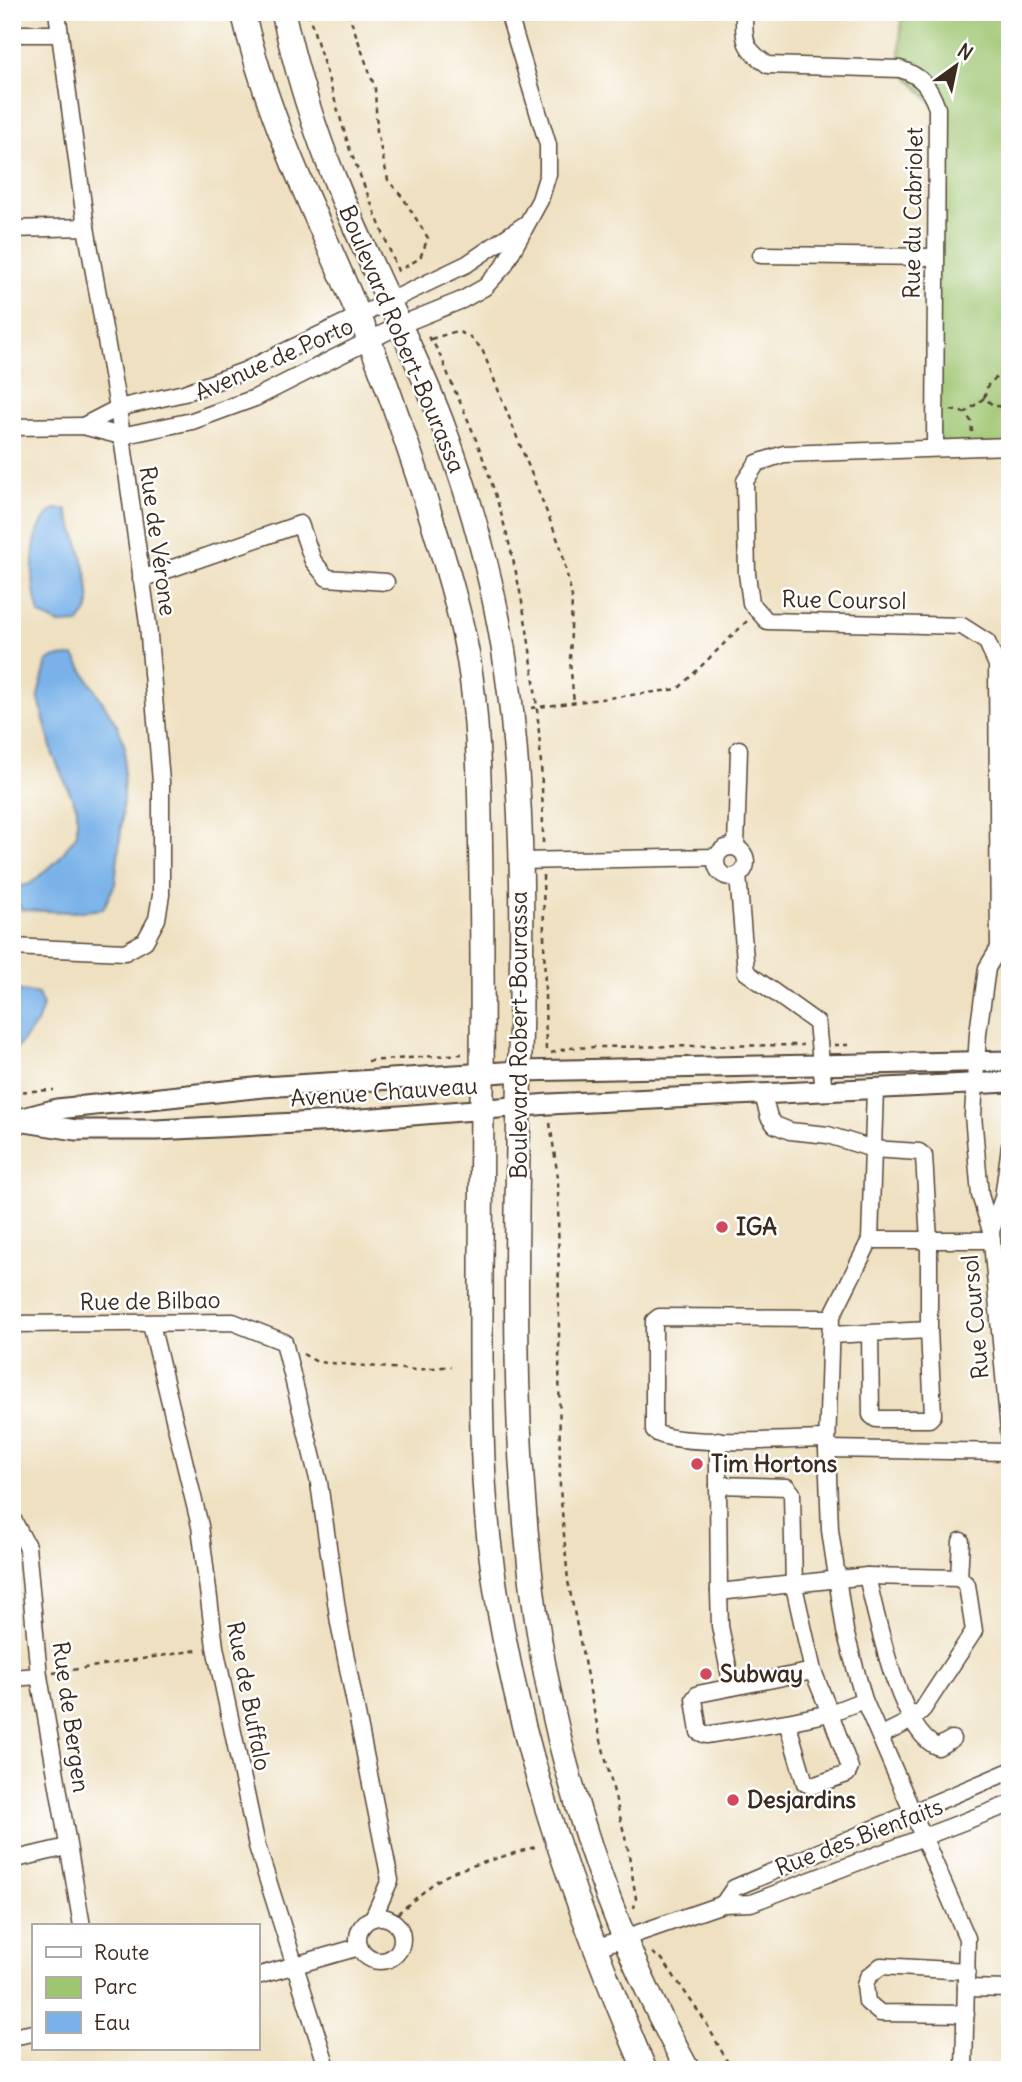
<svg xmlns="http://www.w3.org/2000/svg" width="1022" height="2082" viewBox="0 0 1022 2082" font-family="Delius,sans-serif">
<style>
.green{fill:#9ec570;stroke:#6c7847;stroke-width:2}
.water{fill:#79b2e9;stroke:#5a6e84;stroke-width:2}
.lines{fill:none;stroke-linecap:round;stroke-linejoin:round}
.minor-casing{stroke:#564536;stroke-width:19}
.major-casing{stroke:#564536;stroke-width:23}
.highway-casing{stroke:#564536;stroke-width:26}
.path{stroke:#564536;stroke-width:2.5;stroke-dasharray:5 5;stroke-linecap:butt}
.minor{stroke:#fff;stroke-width:16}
.major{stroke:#fff;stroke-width:19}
.highway{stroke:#fff;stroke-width:23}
.poi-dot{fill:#d1495b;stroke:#fff;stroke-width:2.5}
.labels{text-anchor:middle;stroke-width:5;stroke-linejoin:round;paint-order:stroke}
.street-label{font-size:23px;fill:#3b2a1e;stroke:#fff}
.poi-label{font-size:23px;font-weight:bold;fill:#3b2a1e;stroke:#fff;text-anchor:start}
</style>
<rect width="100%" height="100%" fill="#fff"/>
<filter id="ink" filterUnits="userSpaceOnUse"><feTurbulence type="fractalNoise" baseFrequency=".0143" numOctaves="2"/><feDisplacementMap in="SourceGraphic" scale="14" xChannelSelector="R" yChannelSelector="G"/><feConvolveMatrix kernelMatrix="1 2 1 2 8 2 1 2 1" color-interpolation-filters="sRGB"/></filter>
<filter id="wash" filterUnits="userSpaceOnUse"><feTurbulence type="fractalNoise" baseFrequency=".00686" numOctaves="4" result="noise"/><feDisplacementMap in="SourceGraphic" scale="28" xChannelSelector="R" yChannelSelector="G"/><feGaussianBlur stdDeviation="1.57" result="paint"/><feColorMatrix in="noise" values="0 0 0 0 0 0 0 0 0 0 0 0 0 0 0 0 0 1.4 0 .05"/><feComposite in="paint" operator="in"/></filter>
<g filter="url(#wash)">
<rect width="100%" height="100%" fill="#eee0c0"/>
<path class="green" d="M901 12H1010V446H935L937 108 900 69Z"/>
<g class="water">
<path d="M55 509H66C75 531 94 586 88 609 87 613 81 619 79 623L59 624 39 614C31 586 26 527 55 509Z"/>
<path d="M74 656 118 727 125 747 122 820 115 884 103 909 73 912 22 910 13 897 18 887 30 884 57 861 77 834V808L53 755 38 695 47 662 55 657Z"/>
<path d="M12 989 38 994 43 1006 37 1023 17 1048 12 1049Z"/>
</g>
</g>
<g filter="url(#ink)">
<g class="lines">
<g class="minor-casing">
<g id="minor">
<path d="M744 12C744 41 743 48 768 65L900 69C922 76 929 86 937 108L935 446"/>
<path d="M12 34H58"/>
<path d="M12 229 86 227"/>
<path d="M761 255 934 257"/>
<path d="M83 426 118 408 184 393 244 371 467 264 524 225"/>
<path d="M12 427 83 426 121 436 192 421 255 398 400 325 462 300 485 287 504 266 540 200 548 174V145L508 12"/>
<path d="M1010 446 784 454 757 463 745 481 747 574 751 603 767 621 962 626 987 642 997 665 999 948 987 968 978 1033 973 1115 980 1195 991 1231 1010 1442"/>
<path d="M141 579 300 524 313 561 327 578 386 582"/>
<circle cx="731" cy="862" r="15"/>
<path d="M736 847 739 749"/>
<path d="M520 861 716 857"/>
<path d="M738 875 746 972 817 1023 824 1092"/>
<path d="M12 947 125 952 145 941 157 919 161 895V782L148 624 118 408 86 227 57 12"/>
<path d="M875 1089 870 1240 831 1318 827 1449 830 1530 845 1631 864 1700 967 1938 964 2070"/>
<path d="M763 1095 769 1117 775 1125 790 1131 828 1135 873 1149 919 1152 924 1156 929 1240H870"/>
<path d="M991 1231 1003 1198 1010 1146"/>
<path d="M12 1324 233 1322 284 1342 319 1483 339 1623 390 1880 373 1918"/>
<path d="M151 1324 200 1526 215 1647 257 1846 328 2070"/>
<path d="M929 1330V1240H992"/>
<path d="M830 1335 929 1330 933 1415 929 1419H876L871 1415 870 1333"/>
<path d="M827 1439C797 1439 672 1448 654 1431V1321L659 1317 831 1318"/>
<path d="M718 1440V1485L787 1487 792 1493 794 1586 813 1671"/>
<path d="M827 1449 1010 1452"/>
<path d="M718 1485 719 1592 867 1576 959 1578 967 1585 974 1631 923 1709 912 1720 880 1736"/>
<path d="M12 1518 27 1546 39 1676 82 1926"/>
<path d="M867 1576C876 1615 900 1734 938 1747L952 1739"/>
<path d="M959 1578 961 1541"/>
<path d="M719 1592 720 1626 732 1687"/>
<path d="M12 1678 39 1676"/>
<path d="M787 1722 830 1713 813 1671 698 1694 694 1699 699 1732 706 1735 787 1722 805 1783 812 1786 847 1774 850 1768 830 1713 864 1700"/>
<path d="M12 1860 67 1847"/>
<path d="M723 1904 734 1888 1010 1771"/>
<circle cx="380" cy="1939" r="22"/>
<path d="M595 1948 723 1904 751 1903 1010 1804"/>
<path d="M257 1976 359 1947"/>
<path d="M966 1988 1010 1989"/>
<path d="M966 2014 880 2013 867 2002 865 1985 868 1977 881 1966 967 1971"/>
<path d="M12 2037 33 2033"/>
</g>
</g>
<g class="major-casing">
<g id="major">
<path d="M23 1118 57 1109 263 1087 520 1071 1010 1061"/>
<path d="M12 1120 76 1130H156L337 1121 549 1104 1010 1082"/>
</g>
</g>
<g class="highway-casing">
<g id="highway">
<path d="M243 12C269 128 325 231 369 340 391 393 408 447 426 501 444 558 463 617 471 676 480 743 480 811 481 879 484 1018 481 1156 481 1295 481 1376 480 1459 489 1540 510 1724 572 1900 645 2070"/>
<path d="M283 12C296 71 314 129 337 185 369 265 410 340 441 420 471 500 494 582 506 667 529 826 521 988 518 1147 515 1303 514 1462 536 1616 558 1773 611 1931 688 2070"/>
</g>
</g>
<g class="path">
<path d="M308 12 350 150 400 276"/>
<path d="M348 12 375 88 377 132 388 180 404 199 428 238 420 258 400 270"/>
<path d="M428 337C440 349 447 373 454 389 521 529 543 689 543 843"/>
<path d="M431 339 457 331 470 337 482 349 561 548 572 597 570 661 574 703"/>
<path d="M984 398 988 385 1010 365"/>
<path d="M951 410 965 413"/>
<path d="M972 432 971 421 965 413 984 398 993 405 1010 409"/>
<path d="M531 708 678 689 747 621"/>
<path d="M543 875 546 1053"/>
<path d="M834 1045H852"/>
<path d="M551 1053 568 1048 596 1047 803 1045"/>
<path d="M368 1061 462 1054"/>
<path d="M12 1092 54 1090"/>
<path d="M550 1123 558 1178 560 1488 568 1581 595 1716 628 1849 636 1898 634 1908"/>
<path d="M303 1354 317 1362 416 1370 451 1366"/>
<path d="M53 1673 198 1650"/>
<path d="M390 1920 435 1882 455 1871 538 1846"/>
<path d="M652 1953 662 1959 705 2021 732 2070"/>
</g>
<use href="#minor" class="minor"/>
<use href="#major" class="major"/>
<use href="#highway" class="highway"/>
</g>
</g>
<g class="poi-dot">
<circle cx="722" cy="1227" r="7"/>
<circle cx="697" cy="1464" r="7"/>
<circle cx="706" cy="1674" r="7"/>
<circle cx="733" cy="1800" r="7"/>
</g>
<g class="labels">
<g class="street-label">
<text transform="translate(913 213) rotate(-89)" y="8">Rue du Cabriolet</text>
<text transform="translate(402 339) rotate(67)" y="8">Boulevard Robert-Bourassa</text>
<text transform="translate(274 359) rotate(-24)" y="8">Avenue de Porto</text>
<text transform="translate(158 541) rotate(82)" y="8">Rue de Vérone</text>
<text transform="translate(844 600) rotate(1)" y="8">Rue Coursol</text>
<text transform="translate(519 1035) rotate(-90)" y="8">Boulevard Robert-Bourassa</text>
<text transform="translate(384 1092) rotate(-4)" y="8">Avenue Chauveau</text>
<text transform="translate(150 1301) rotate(-1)" y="8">Rue de Bilbao</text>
<text transform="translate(975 1317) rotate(-95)" y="8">Rue Coursol</text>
<text transform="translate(249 1696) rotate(79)" y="8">Rue de Buffalo</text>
<text transform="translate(71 1717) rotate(82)" y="8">Rue de Bergen</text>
<text transform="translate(859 1837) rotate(-21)" y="8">Rue des Bienfaits</text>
</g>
<g class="poi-label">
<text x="736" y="1235">IGA</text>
<text x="711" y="1472">Tim Hortons</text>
<text x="720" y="1682">Subway</text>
<text x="747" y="1808">Desjardins</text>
</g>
</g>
<rect width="1022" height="2082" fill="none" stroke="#fff" stroke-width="42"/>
<rect x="32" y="1924" width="228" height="126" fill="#ffffff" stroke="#b1aaa5" stroke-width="2"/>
<rect x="46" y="1947" width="35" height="10" fill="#ffffff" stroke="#b1aaa5" stroke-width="2"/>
<text x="94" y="1960" font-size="21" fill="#3b2a1e">Route</text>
<rect x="46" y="1977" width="35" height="21" fill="#9ec570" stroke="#b1aaa5" stroke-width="2"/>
<text x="94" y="1994" font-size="21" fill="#3b2a1e">Parc</text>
<rect x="46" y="2012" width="35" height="21" fill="#79b2e9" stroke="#b1aaa5" stroke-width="2"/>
<text x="94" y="2030" font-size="21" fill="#3b2a1e">Eau</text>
<g transform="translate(956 66) rotate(33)" stroke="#ffffff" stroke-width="5" paint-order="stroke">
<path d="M0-5L12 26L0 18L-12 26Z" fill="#3b2a1e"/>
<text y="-10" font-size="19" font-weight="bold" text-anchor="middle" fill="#3b2a1e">N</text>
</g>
</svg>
